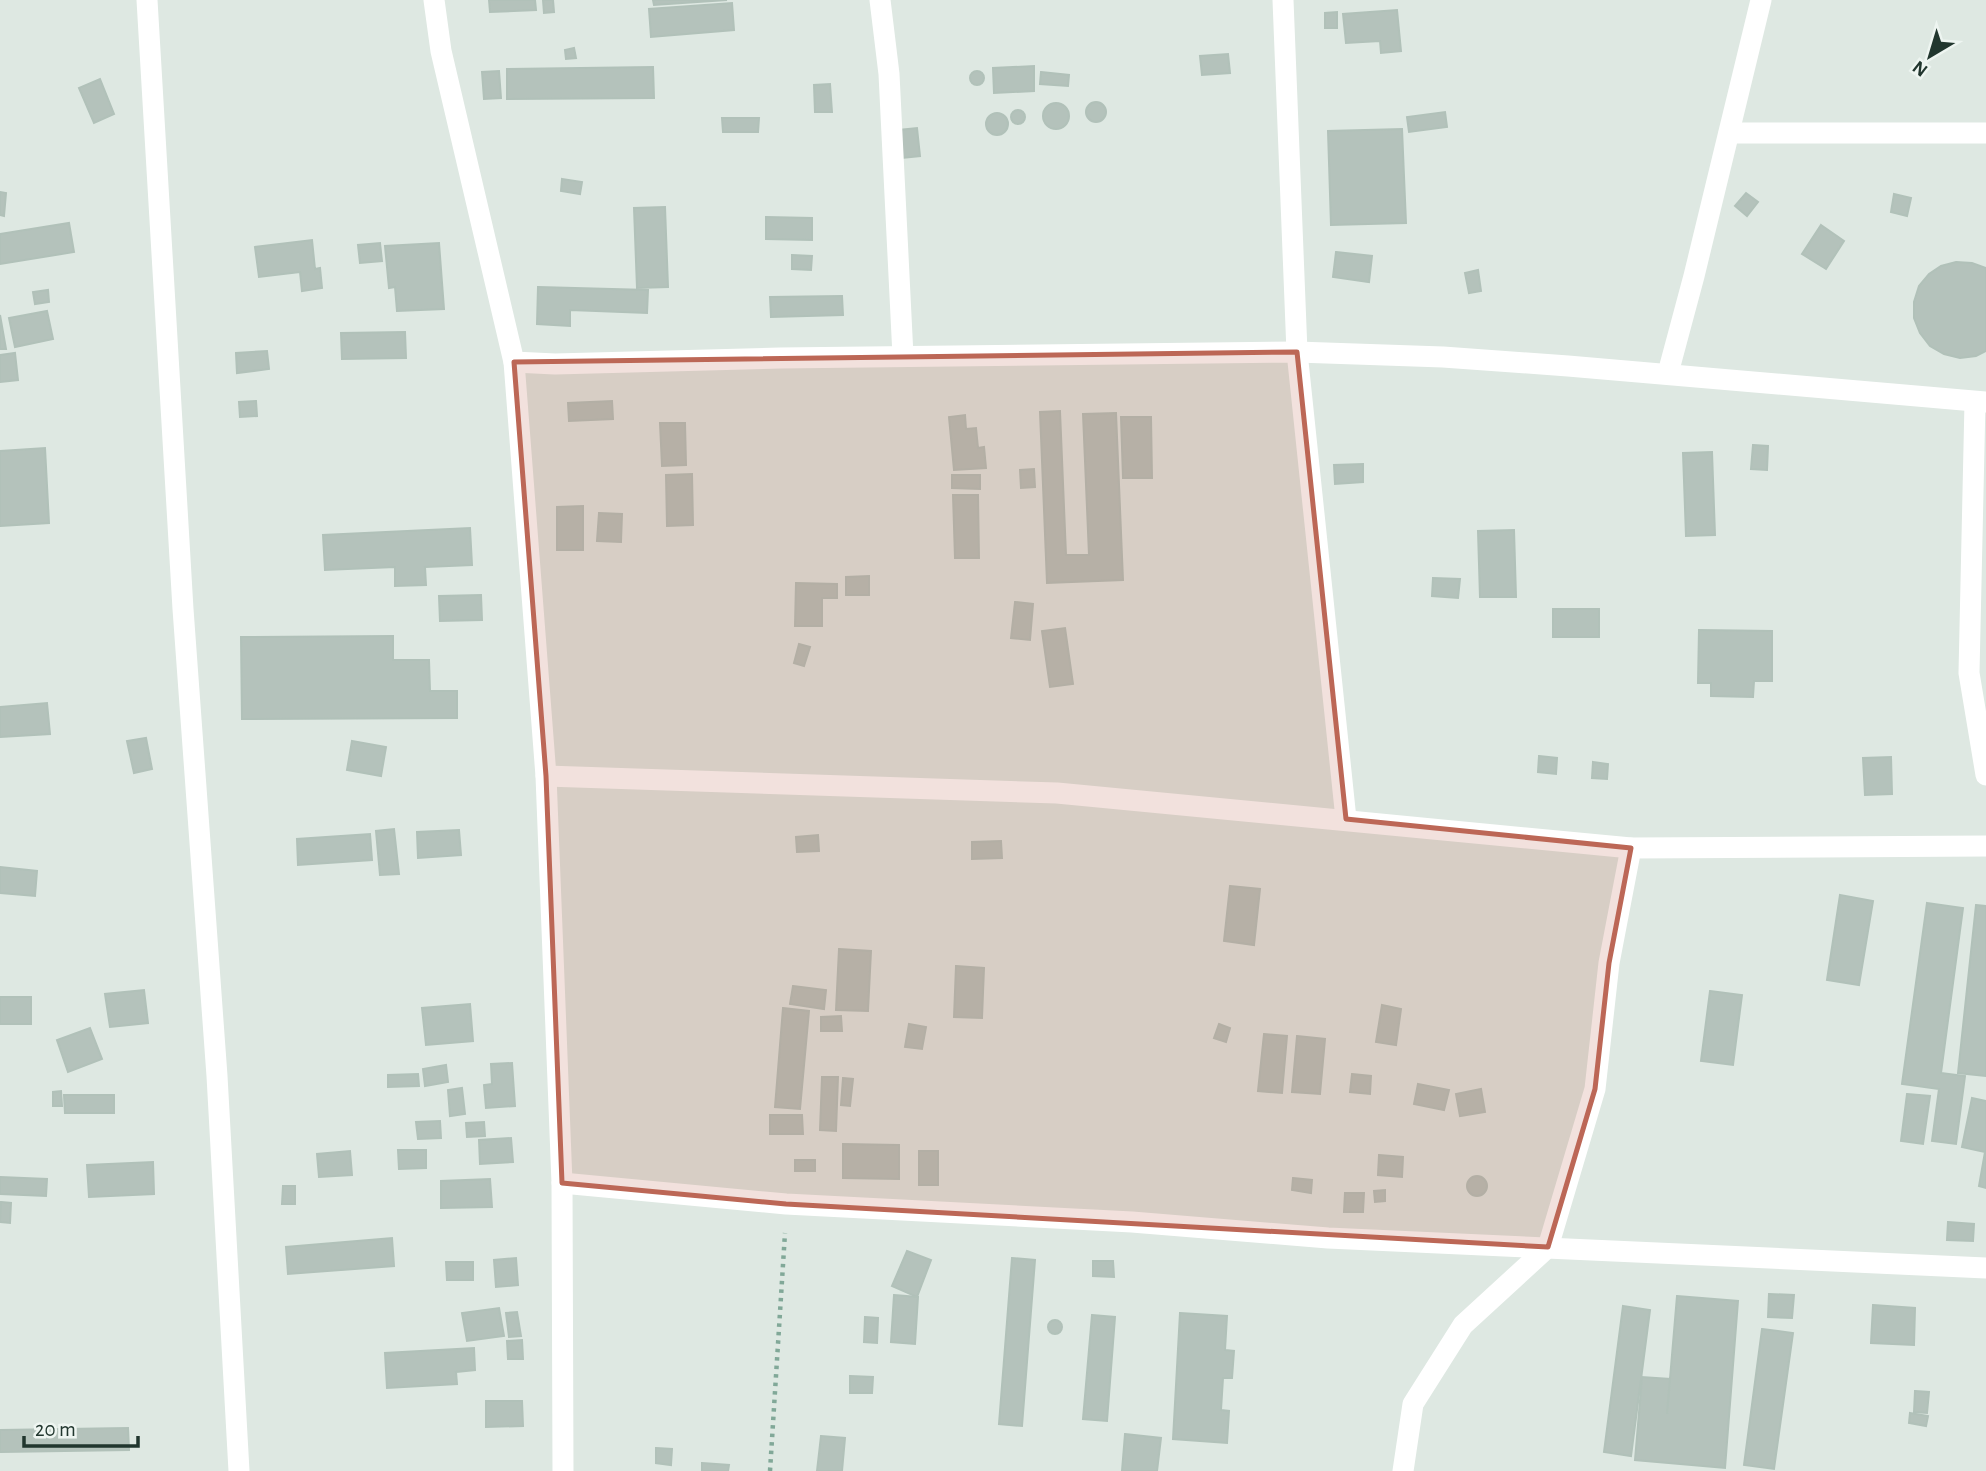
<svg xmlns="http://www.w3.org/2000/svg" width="1986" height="1471" viewBox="0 0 1986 1471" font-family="'Alegreya Sans',sans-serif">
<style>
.building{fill:#b4c2bb;stroke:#b1c1b9;stroke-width:2}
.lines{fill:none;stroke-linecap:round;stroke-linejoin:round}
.path{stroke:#81a898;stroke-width:4.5;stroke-dasharray:3.5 5;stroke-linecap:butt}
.minor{stroke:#fff;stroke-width:21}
.marked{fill:#bc6756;fill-opacity:0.2;stroke:#bc6756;stroke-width:5;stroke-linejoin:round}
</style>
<rect width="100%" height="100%" fill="#dee8e2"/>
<g class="building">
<path d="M489 0H535L536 10 490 12Z"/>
<path d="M543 0H553L554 12 544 13Z"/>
<path d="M653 0H727L654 5Z"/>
<path d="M732 3 734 30 651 37 649 9Z"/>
<path d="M1397 10 1401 51 1381 53 1380 41 1346 43 1343 14Z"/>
<path d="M1337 12V28H1325V13Z"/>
<path d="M574 48 576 58 566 59 565 50Z"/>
<path d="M1228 54 1230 73 1202 75 1200 56Z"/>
<path d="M1034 66V91L994 93 993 68Z"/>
<path d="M653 67 654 98 507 99V69Z"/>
<path d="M499 71 501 98 484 99 482 72Z"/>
<circle cx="977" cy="78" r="7"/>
<path d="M1041 72 1069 75 1068 86 1040 84Z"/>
<path d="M100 79 114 114 94 123 79 88Z"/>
<path d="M830 84 832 112H815L814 85Z"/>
<circle cx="1096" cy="112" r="10"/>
<circle cx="1056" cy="116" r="13"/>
<circle cx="1018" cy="117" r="7"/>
<path d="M1445 112 1447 127 1409 132 1407 117Z"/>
<circle cx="997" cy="124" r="11"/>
<path d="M722 118H759L758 132H723Z"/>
<path d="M917 128 920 156 902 158 899 130Z"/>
<path d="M1402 129 1406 223 1331 225 1328 131Z"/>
<path d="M562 179 582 182 580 194 561 191Z"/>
<path d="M0 192 6 193 4 216 0 215Z"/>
<path d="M1746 193 1758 202 1747 216 1735 206Z"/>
<path d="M1894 194 1911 198 1907 216 1891 212Z"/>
<path d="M665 207 668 287 637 288 634 208Z"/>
<path d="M766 217 812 218V240L766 239Z"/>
<path d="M69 223 74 252 0 264V234Z"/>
<path d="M1821 225 1844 241 1826 269 1802 254Z"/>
<path d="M312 240 315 269 320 268 322 288 302 291 300 272 259 277 255 247Z"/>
<path d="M380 243 382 261 360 263 358 245Z"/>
<path d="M439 243 444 309 397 311 395 287 389 288 385 246Z"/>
<path d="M1336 252 1372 256 1369 282 1333 277Z"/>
<path d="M792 255 812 256 811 270 792 269Z"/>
<path d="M1956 262 1972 263 1986 268V351L1976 356 1960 358 1944 354 1930 346 1920 333 1914 318V302L1919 286 1929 274 1941 266Z"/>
<path d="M1478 270 1481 291 1469 293 1465 273Z"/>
<path d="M538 287 648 290 647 313 570 310V326L537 324Z"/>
<path d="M48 290 49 302 35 304 33 292Z"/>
<path d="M842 296 843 315 771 317 770 297Z"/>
<path d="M47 311 53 339 15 347 9 318Z"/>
<path d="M0 315 6 349H0Z"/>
<path d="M405 332 406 358 342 359 341 333Z"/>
<path d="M267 351 269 369 237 373 236 353Z"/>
<path d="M15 353 18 380 0 382V355Z"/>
<path d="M256 401 257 416 240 417 239 402Z"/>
<path d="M612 401 613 419 569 421 568 403Z"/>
<path d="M1060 411 1066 555H1089L1083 414 1116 413 1123 580 1047 583 1040 412Z"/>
<path d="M965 415 966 429 976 428 978 448 984 447 986 468 954 470 949 417Z"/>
<path d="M1121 417H1151L1152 478H1123Z"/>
<path d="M660 423H685L686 465 662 466Z"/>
<path d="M1753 445 1768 446 1767 470 1751 469Z"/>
<path d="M45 448 49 523 0 526V451Z"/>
<path d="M1712 452 1715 535 1686 536 1683 453Z"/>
<path d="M1363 464V482L1335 484 1334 465Z"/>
<path d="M1034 469 1035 487 1021 488 1020 470Z"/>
<path d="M692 474 693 525 667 526 666 475Z"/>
<path d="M952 475H980V489L952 488Z"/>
<path d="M953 495H978L979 558H955Z"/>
<path d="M583 506V550H557V507Z"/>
<path d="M599 513 622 514 621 542 597 541Z"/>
<path d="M470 528 472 565 425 567 426 585 395 586V567L325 570 323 535Z"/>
<path d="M1514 530 1516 597H1480L1478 531Z"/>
<path d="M869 576V595H846V577Z"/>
<path d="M1433 578 1460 579 1458 598 1432 596Z"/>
<path d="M796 583 837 584V598H822V626H795Z"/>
<path d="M481 595 482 620 440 621 439 596Z"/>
<path d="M1015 602 1033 604 1030 640 1011 638Z"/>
<rect x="1553" y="609" width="46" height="28"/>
<path d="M1065 628 1073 684 1050 687 1042 631Z"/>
<path d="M1699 630 1772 631V681H1754L1753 697 1711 696V683H1698Z"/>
<path d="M393 636V660H429L430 691H457V718L242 719 241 637Z"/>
<path d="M799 644 810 647 804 666 794 663Z"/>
<path d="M47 703 50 734 0 737V707Z"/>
<path d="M146 738 152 769 134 773 127 741Z"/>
<path d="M352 741 386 747 381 776 347 770Z"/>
<path d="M1539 756 1557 758 1556 774 1538 772Z"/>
<path d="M1891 757 1892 794 1865 795 1863 758Z"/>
<path d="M1593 762 1608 764 1607 779 1592 778Z"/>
<path d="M394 829 399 874 380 875 376 831Z"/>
<path d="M459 830 461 855 418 858 417 832Z"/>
<path d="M370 834 372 860 298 865 297 839Z"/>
<path d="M818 835 819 851 797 852 796 837Z"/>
<path d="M1001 841 1002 858 972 859V842Z"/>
<path d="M0 867 37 871 35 896 0 893Z"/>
<path d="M1230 886 1260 889 1254 945 1224 941Z"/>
<path d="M1840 895 1873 901 1859 985 1827 980Z"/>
<path d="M1927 903 1963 908 1941 1073 1965 1076 1956 1144 1932 1141 1939 1089 1902 1084Z"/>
<path d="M1976 905 1986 906V1076L1958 1073Z"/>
<path d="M839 949 871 951 868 1011 836 1010Z"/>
<path d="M956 966 984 968 982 1018 954 1017Z"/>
<path d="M793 986 826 990 824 1009 790 1004Z"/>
<path d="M144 990 148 1023 110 1027 105 994Z"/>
<path d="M1710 991 1742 995 1733 1065 1701 1061Z"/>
<rect x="0" y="997" width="31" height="27"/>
<path d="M470 1004 473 1041 426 1045 422 1008Z"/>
<path d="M1382 1005 1401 1009 1396 1045 1376 1042Z"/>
<path d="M783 1008 809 1011 800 1109 775 1107Z"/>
<path d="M841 1016 842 1031H821V1017Z"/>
<path d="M909 1024 926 1027 922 1049 905 1047Z"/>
<path d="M1219 1024 1230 1028 1226 1042 1214 1038Z"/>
<path d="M90 1028 102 1059 68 1072 57 1040Z"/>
<path d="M1264 1034 1287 1036 1282 1093 1258 1091Z"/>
<path d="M1297 1036 1325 1039 1320 1094 1292 1092Z"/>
<path d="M512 1063 515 1106 486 1108 484 1085 492 1084 491 1064Z"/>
<path d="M446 1065 448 1082 425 1086 423 1069Z"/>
<path d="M418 1074 419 1086 388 1087V1075Z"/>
<path d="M1352 1074 1371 1076 1370 1094 1350 1092Z"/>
<path d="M822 1077H838L836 1131 820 1130Z"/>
<path d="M843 1078 853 1079 850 1106 841 1105Z"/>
<path d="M1418 1084 1449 1090 1444 1110 1414 1104Z"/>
<path d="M462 1088 465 1114 450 1116 448 1090Z"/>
<path d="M1481 1089 1485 1112 1460 1116 1456 1094Z"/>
<path d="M61 1091 62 1106H53V1092Z"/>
<path d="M1907 1094 1930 1096 1923 1144 1901 1141Z"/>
<path d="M64 1095H114V1113H65Z"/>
<path d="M1972 1098 1986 1101V1188L1979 1186 1985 1152 1962 1147Z"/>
<path d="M770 1115H802L803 1134H770Z"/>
<path d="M440 1121 441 1138 418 1139 416 1122Z"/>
<path d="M484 1122 485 1136 467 1137 466 1123Z"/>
<path d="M511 1138 513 1162 480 1164 479 1140Z"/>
<path d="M843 1144 899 1145V1179L843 1178Z"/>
<path d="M398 1150H426V1168L399 1169Z"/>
<path d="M350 1151 352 1175 319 1177 317 1154Z"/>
<rect x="919" y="1151" width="19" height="34"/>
<path d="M1379 1155 1403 1157 1402 1177 1378 1175Z"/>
<rect x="795" y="1160" width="20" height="11"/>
<path d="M153 1162 154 1194 89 1197 87 1165Z"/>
<circle cx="1477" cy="1186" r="10"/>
<path d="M0 1177 47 1179 46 1196 0 1194Z"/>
<path d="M1293 1178 1312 1180 1311 1193 1292 1190Z"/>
<path d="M490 1179 492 1207 441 1208V1181Z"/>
<path d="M283 1186H295V1204H282Z"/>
<path d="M1385 1190V1201L1375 1202 1374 1191Z"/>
<path d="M1345 1193H1364L1363 1212H1344Z"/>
<path d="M1 1202 11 1203 10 1223 0 1222Z"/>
<path d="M1948 1222 1974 1224 1973 1241 1947 1240Z"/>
<path d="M392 1238 394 1266 288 1274 286 1247Z"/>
<path d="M907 1251 931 1260 917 1297 892 1286Z"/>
<path d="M516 1258 518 1285 496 1287 494 1260Z"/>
<path d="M1012 1258 1035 1260 1022 1426 999 1424Z"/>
<path d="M1093 1261H1113L1114 1277 1093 1276Z"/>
<path d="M446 1262H473V1280H447Z"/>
<path d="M1769 1294 1794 1295 1792 1318 1768 1317Z"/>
<path d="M894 1295 918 1297 915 1344 891 1342Z"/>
<path d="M1677 1296 1738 1301 1725 1468 1635 1460 1642 1377 1670 1379 1667 1414Z"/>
<path d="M1873 1305 1915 1308 1914 1345 1871 1343Z"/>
<path d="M1623 1306 1650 1310 1631 1456 1604 1452Z"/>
<path d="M499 1308 504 1336 467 1341 462 1313Z"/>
<path d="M517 1312 521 1336 509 1337 506 1313Z"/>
<path d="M1180 1313 1227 1316 1225 1350 1234 1351 1232 1378H1223L1221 1410 1229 1411 1227 1443 1173 1439Z"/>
<path d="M1092 1315 1115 1317 1107 1421 1083 1419Z"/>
<path d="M865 1317 878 1318 877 1343 864 1342Z"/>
<circle cx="1055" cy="1327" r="7"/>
<path d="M1762 1329 1793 1333 1774 1469 1744 1465Z"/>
<path d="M522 1340 523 1359H508L507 1341Z"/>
<path d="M474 1348 475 1370 456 1372 457 1384 387 1388 385 1353Z"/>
<path d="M850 1376 873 1377 872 1393H850Z"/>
<path d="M1915 1391 1929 1392 1927 1413 1914 1412Z"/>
<path d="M486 1401H522L523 1426 486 1427Z"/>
<path d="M1910 1413 1928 1416 1926 1426 1909 1423Z"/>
<path d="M128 1428 129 1450 0 1452V1430Z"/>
<path d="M1125 1434 1161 1438 1157 1471H1122Z"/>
<path d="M821 1436 845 1438 842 1471H817Z"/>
<path d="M656 1448 672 1449 671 1465 656 1463Z"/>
<path d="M702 1463 729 1465 728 1471H702Z"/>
</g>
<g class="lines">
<path class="path" d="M770 1471 785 1233"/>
<g class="minor">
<path d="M147 0 183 609 217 1076 239 1471"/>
<path d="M434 0 441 51 514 362 555 364 780 358 1297 352 1443 357 1568 366 1986 402"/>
<path d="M880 0 889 74 903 356"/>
<path d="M1283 0 1297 352 1346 819"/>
<path d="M1729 133H1986"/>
<path d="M514 362 546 776 562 1183 563 1471"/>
<path d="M1668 373 1694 276 1761 0"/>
<path d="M1975 402 1969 673 1986 775"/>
<path d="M546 776 1057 793 1631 848 1986 846"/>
<path d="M562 1183 786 1204 1132 1222 1328 1238 1986 1268"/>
<path d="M1403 1471 1413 1404 1463 1325 1548 1247 1595 1089 1609 963 1631 848"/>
</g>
</g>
<path class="marked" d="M1297 352 1346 819 1631 848 1609 963 1595 1089 1548 1247 786 1204 562 1183 546 776 514 362Z"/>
<g transform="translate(1930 56) rotate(218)" stroke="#eef5f1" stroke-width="5" paint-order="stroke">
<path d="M0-5L12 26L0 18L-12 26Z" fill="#21362e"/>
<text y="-10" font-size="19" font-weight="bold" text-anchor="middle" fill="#21362e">N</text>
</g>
<path d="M24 1436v10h114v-10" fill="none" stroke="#21362e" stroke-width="3.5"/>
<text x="35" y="1436" font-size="21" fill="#21362e" stroke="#eef5f1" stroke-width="5" paint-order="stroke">20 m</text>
</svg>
